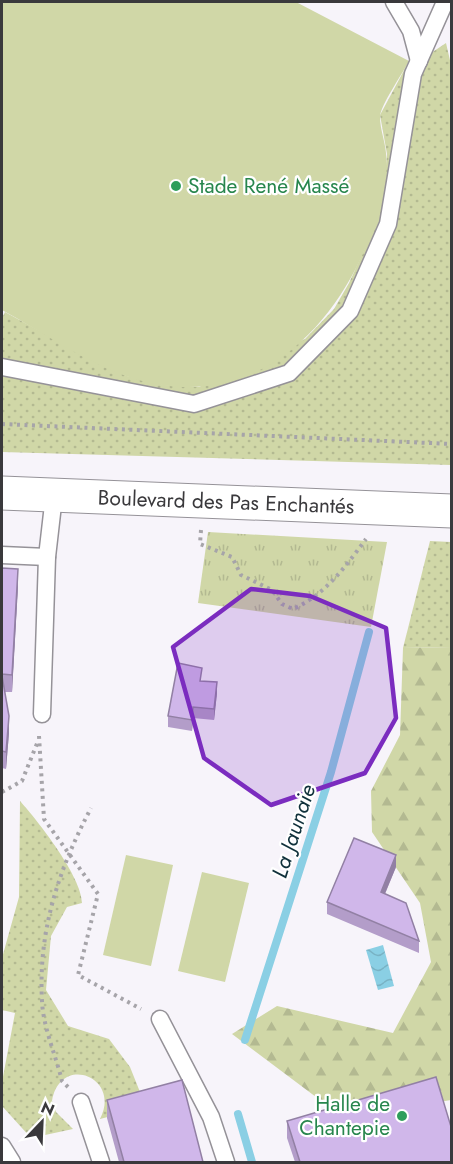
<svg xmlns="http://www.w3.org/2000/svg" width="453" height="1164" viewBox="0 0 453 1164" font-family="Jost,sans-serif">
<style>
.grass{fill:url(#grass-dots)}
.forest{fill:url(#forest-firs)}
.park{fill:url(#park-tufts)}
.pitch{fill:#d0d7a7}
.water{fill:url(#water-waves)}
.lines{fill:none;stroke-linecap:round;stroke-linejoin:round}
.stream{stroke:#8acfe4;stroke-width:8}
.service-casing{stroke:#959298;stroke-width:19}
.secondary-casing{stroke:#959298;stroke-width:35}
.path{stroke:#a6a4a9;stroke-width:4;stroke-dasharray:3 4.5;stroke-linecap:butt}
.service{stroke:#fff;stroke-width:16}
.secondary{stroke:#fff;stroke-width:33}
.wall{fill:#b39dc9}
.shaded-wall{fill:#9280a4}
.building{fill:#d0b7ea;stroke:#9280a4;stroke-width:1.5}
.marked{fill:#7b2cbf;fill-opacity:0.2;stroke:#7b2cbf;stroke-width:4.5;stroke-linejoin:round}
.leisure-dot{fill:#2e9e5b;stroke:#fff;stroke-width:2}
.labels{text-anchor:middle;stroke-width:4.5;stroke-linejoin:round;paint-order:stroke}
.leisure-label{font-size:21px;fill:#27864d;stroke:#fff;text-anchor:start}
.street-label{font-size:21px;fill:#3a393c;stroke:#fff}
.water-label{font-size:22px;font-style:italic;fill:#10313b;stroke:#fff}
</style>
<defs>
<pattern id="grass-dots" width="8" height="8" patternUnits="userSpaceOnUse" patternTransform="scale(1.5)"><rect width="8" height="8" fill="#d0d7a7"/><path d="M2 2h.1M6 6h.1" fill="none" stroke="#b3b991" stroke-width="1.8" stroke-linecap="round"/></pattern>
<pattern id="forest-firs" width="22" height="20" patternUnits="userSpaceOnUse" patternTransform="scale(1.5)"><rect width="22" height="20" fill="#d0d7a7"/><path d="M5 1l3.5 6h-7zM16 11l3.5 6h-7z" fill="#b3b991"/></pattern>
<pattern id="park-tufts" width="24" height="20" patternUnits="userSpaceOnUse" patternTransform="scale(1.5)"><rect width="24" height="20" fill="#d0d7a7"/><path d="M3 7l-1-3M5 7V3M7 7l1-3M15 17l-1-3M17 17v-4M19 17l1-3" fill="none" stroke="#b3b991"/></pattern>
<pattern id="water-waves" width="16" height="10" patternUnits="userSpaceOnUse" patternTransform="scale(1.5)"><rect width="16" height="10" fill="#8acfe4"/><path d="M0 5q4-4 8 0t8 0" fill="none" stroke="#78b2c4"/></pattern>
</defs>
<rect width="100%" height="100%" fill="#f7f4fa"/>
<g class="grass">
<path d="M446 43 452 69 451 465 2 452V318L5 312 102 365 127 376 165 385 199 387 305 339 334 309 349 283 377 222 384 189 387 154 380 115 409 61 428 55Z"/>
<path d="M430 541 451 542V647L403 648Z"/>
<path d="M20 801C38 821 82 877 82 903L67 907 51 936 46 990 68 1026 109 1039 130 1067 146 1107 100 1119C122 1077 60 1053 52 1101L56 1112 73 1129 31 1138 2 1106V1082L15 1013 2 1010V958L19 897Z"/>
</g>
<path class="forest" d="M451 647V1100L344 1118 232 1034 277 1006 393 1033 431 962 420 903 372 832 371 791 400 735 403 648Z"/>
<path class="park" d="M208 532 387 542 371 627 198 603Z"/>
<g class="pitch">
<path d="M2 2H296L409 61C403 73 380 106 380 117 380 129 385 141 386 153 388 175 384 200 378 221 374 234 366 246 361 258 316 353 233 413 126 376 87 363 39 330 2 310Z"/>
<path d="M126 855 173 865 151 966 103 955Z"/>
<path d="M202 872 249 883 225 982 178 971Z"/>
</g>
<path class="water" d="M383 945 394 986 378 990 366 950Z"/>
<g class="lines">
<g class="stream">
<path d="M245 1040 331 772 369 632"/>
<path d="M238 1114 252 1162"/>
</g>
<g class="service-casing">
<g id="service">
<path d="M394 2 411 31 419 61"/>
<path d="M2 367 194 404 289 373 350 311 388 224 413 74 445 2"/>
<path d="M2 555 47 557"/>
<path d="M42 714 47 557 54 496"/>
<path d="M160 1019 211 1117 226 1162"/>
<path d="M81 1102 101 1162"/>
<path d="M2 1146 12 1162"/>
</g>
</g>
<g class="secondary-casing">
<path id="secondary" d="M2 493 452 511"/>
</g>
<g class="path">
<path d="M2 424 452 444"/>
<path d="M201 530 200 544 232 557 241 575 272 590 282 604 293 609C325 595 346 566 366 539"/>
<path d="M39 736 44 819 98 894 78 975 141 1009"/>
<path d="M2 792 22 781 38 741"/>
<path d="M68 1087 62 1081C56 1056 43 1027 42 1001 38 930 59 869 91 808"/>
</g>
<use href="#service" class="service"/>
<use href="#secondary" class="secondary"/>
</g>
<g class="wall">
<path d="M2 568 18 586 12 692H5L9 733 6 769 2 768Z"/>
<path d="M202 681 217 693 214 720 193 718 192 731 168 727V716Z"/>
<path d="M396 867 385 894 419 941V953L327 914V902Z"/>
<path d="M107 1100 203 1162H119L107 1118Z"/>
<path d="M287 1121 452 1162H295L287 1138Z"/>
</g>
<g class="shaded-wall">
<path d="M18 569V586L12 692V675Z"/>
<path d="M217 682V693L214 720V709Z"/>
<path d="M193 707V718L192 731V720Z"/>
<path d="M9 716V733L6 769V752Z"/>
<path d="M396 855V867L381 903V892Z"/>
</g>
<g class="building">
<path d="M2 568 18 569 12 675 2 674Z"/>
<path d="M178 663 202 668 200 681 217 682 214 709 193 707 192 720 168 716Z"/>
<path d="M2 676 9 716 6 752 2 751Z"/>
<path d="M354 838 396 855 381 892 406 903 419 941 327 902Z"/>
<path d="M436 1077 452 1130V1162H300L287 1121Z"/>
<path d="M182 1080 203 1162H124L107 1100Z"/>
</g>
<path class="marked" d="M251 589 310 596 386 628 396 718 365 773 271 805 204 758 173 647Z"/>
<g class="leisure-dot">
<circle cx="176" cy="186" r="6"/>
<circle cx="402" cy="1116" r="6"/>
</g>
<g class="labels">
<g class="leisure-label">
<text x="188" y="193">Stade René Massé</text>
<text x="390" y="1111" text-anchor="end">Halle de<tspan x="390" dy="24">Chantepie</tspan></text>
</g>
<g class="street-label">
<text transform="translate(226 502) rotate(2)" y="7">Boulevard des Pas Enchantés</text>
</g>
<g class="water-label">
<text transform="translate(293 831) rotate(-72)" y="8">La Jaunaie</text>
</g>
</g>
<rect width="453" height="1164" fill="none" stroke="#3a393c" stroke-width="6"/>
<g transform="translate(42 1122) rotate(23)" stroke="#ffffff" stroke-width="4.5" paint-order="stroke">
<path d="M0-4.5L10 22L0 15L-10 22Z" fill="#3a393c"/>
<text y="-9" font-size="16" font-weight="bold" text-anchor="middle" fill="#3a393c">N</text>
</g>
</svg>
